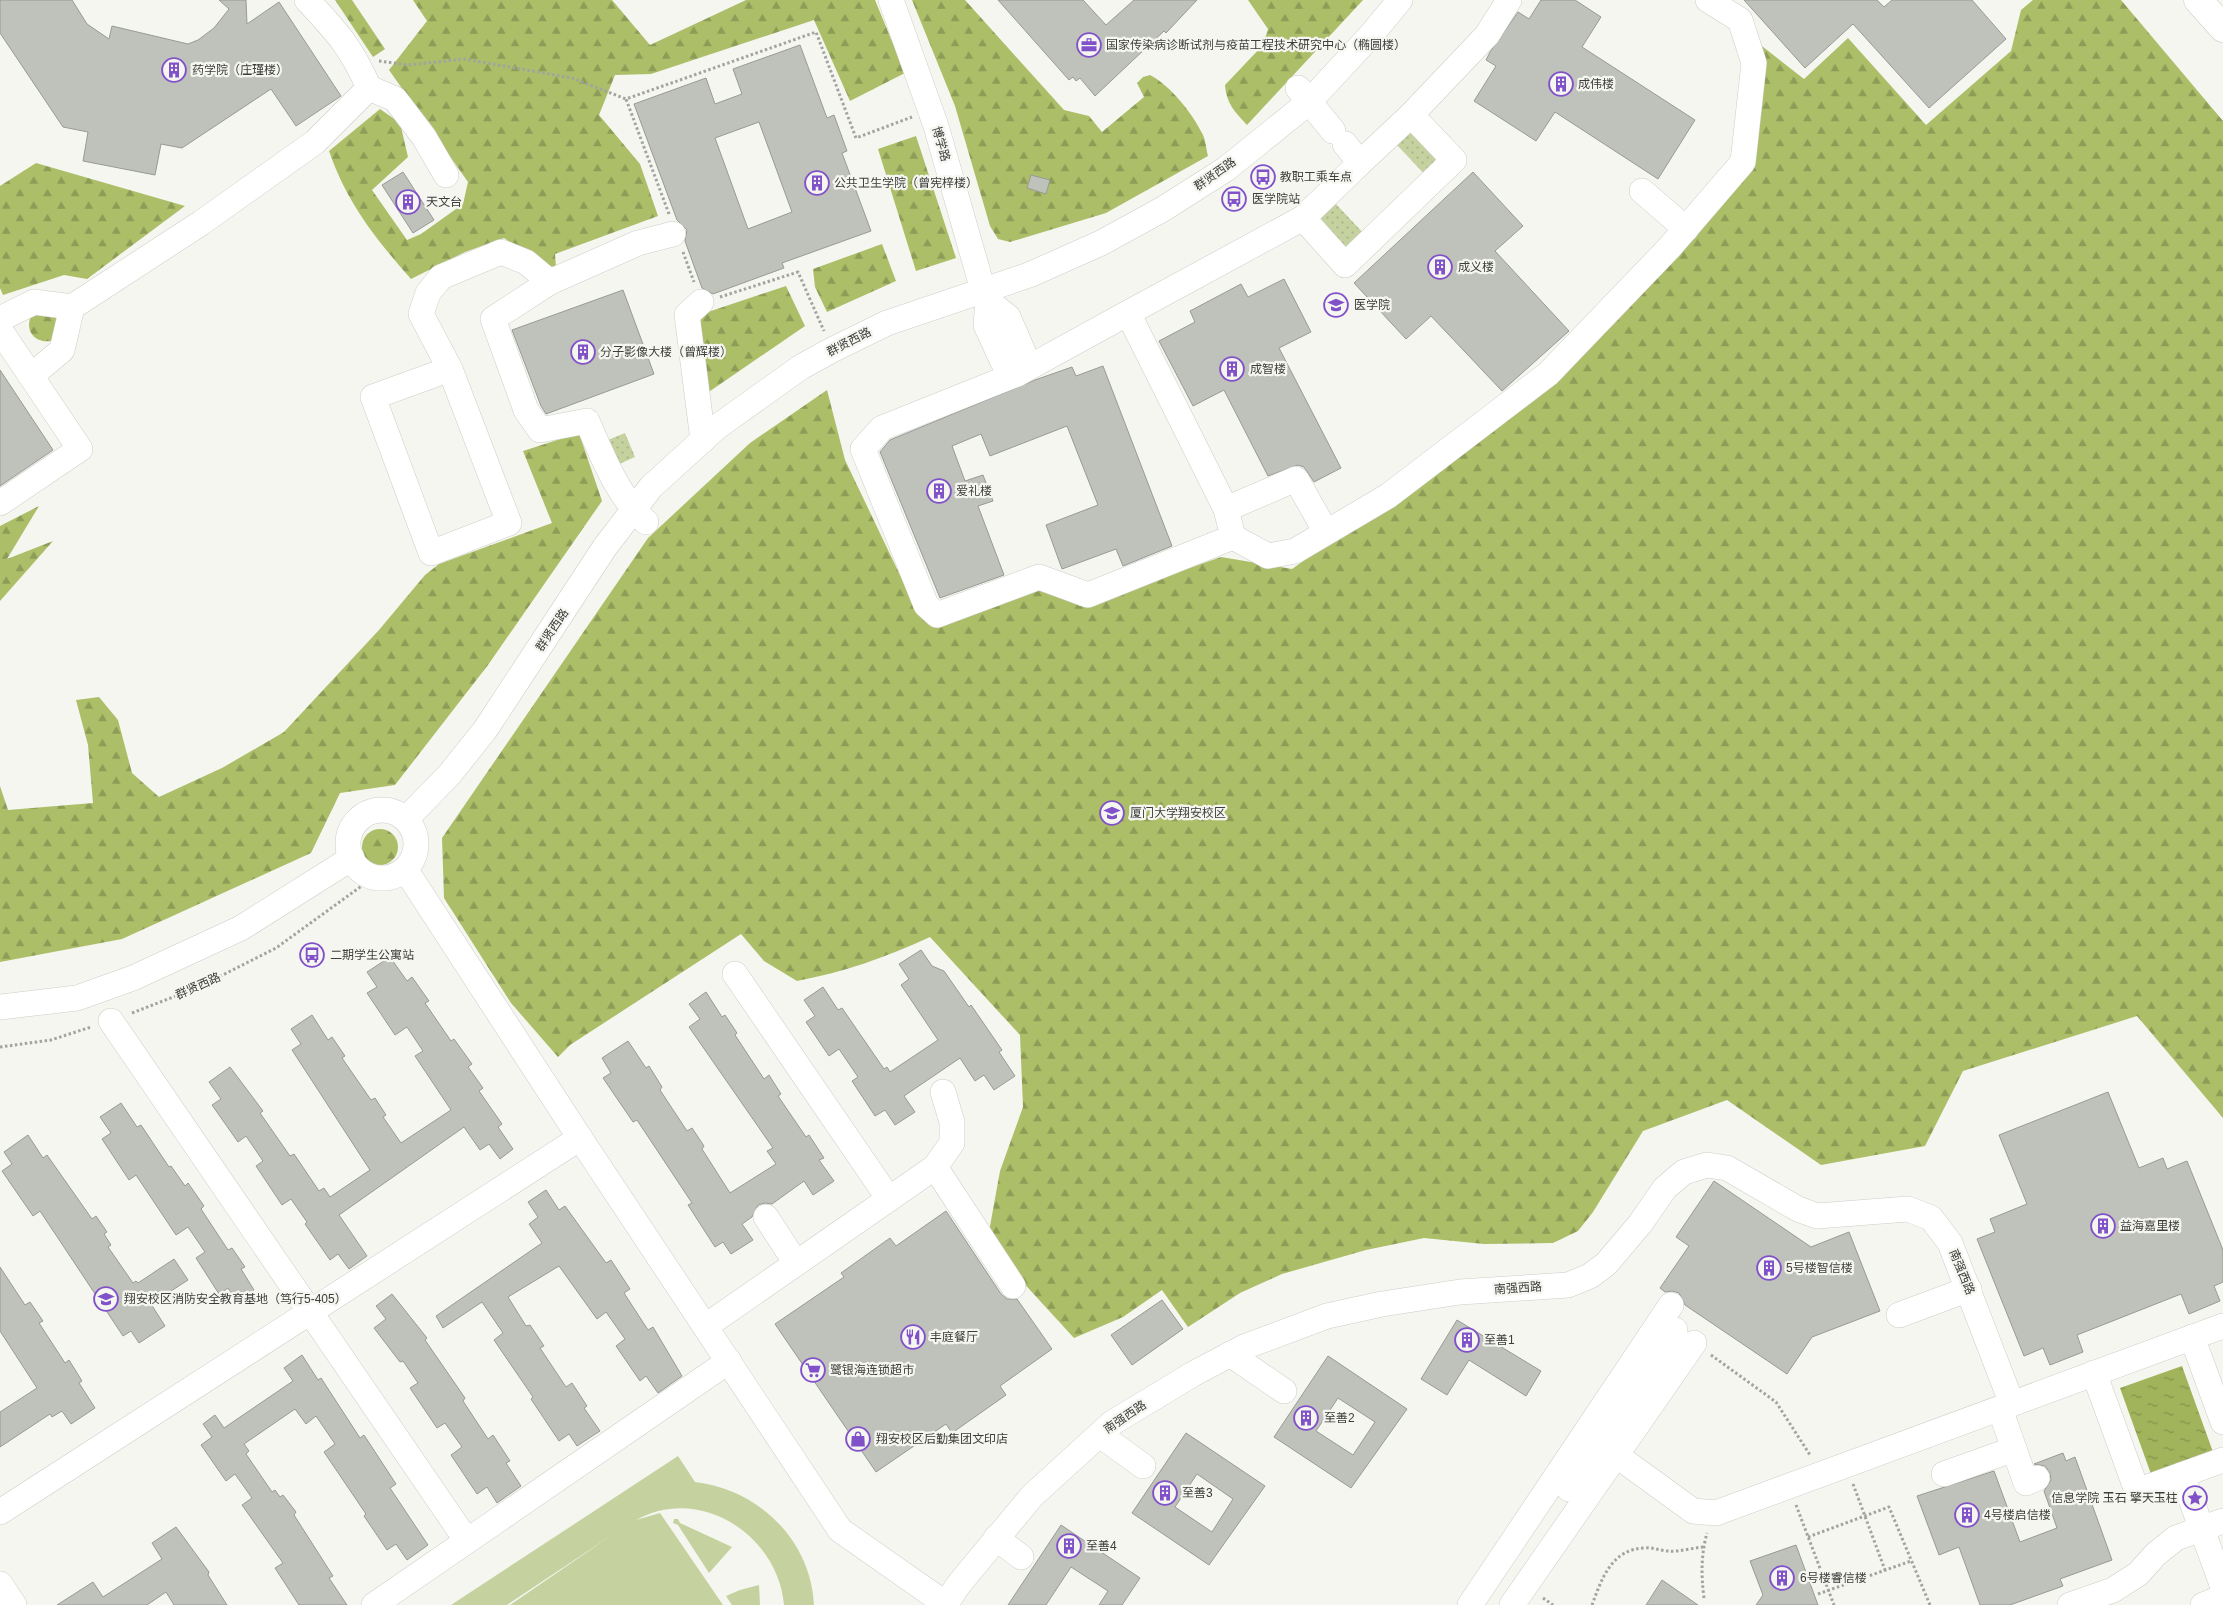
<svg xmlns="http://www.w3.org/2000/svg" width="2223" height="1605" viewBox="0 0 2223 1605" font-family="Helvetica,'Noto Sans SC',sans-serif">
<style>
.grass{fill:url(#grass-dots)}
.forest{fill:url(#forest-firs)}
.pitch{fill:#c5d19e}
.water{fill:url(#water-ripples)}
.building{fill:#bfc1bb;stroke:#989a94;fill-rule:evenodd}
.lines{fill:none;stroke-linecap:round;stroke-linejoin:round}
.minor-casing{stroke:#cdcec8;stroke-width:26}
.major-casing{stroke:#cdcec8;stroke-width:29}
.path{stroke:#a3a4a0;stroke-width:3;stroke-dasharray:2.5 2.5;stroke-linecap:butt}
.minor{stroke:#fff;stroke-width:25}
.major{stroke:#fff;stroke-width:28}
.labels{text-anchor:middle;stroke-width:4.5;stroke-linejoin:round;paint-order:stroke}
.poi-label{font-size:12px;fill:#3c3d3b;stroke:#f5f6f0;text-anchor:start}
.street-label{font-size:12px;fill:#3c3d3b;stroke:#f5f6f0}
</style>
<defs>
<pattern id="grass-dots" width="8" height="8" patternUnits="userSpaceOnUse" patternTransform="scale(1.25)"><rect width="8" height="8" fill="#c5d19e"/><path d="M2 2h.1M6 6h.1" fill="none" stroke="#aab489" stroke-width="1.8" stroke-linecap="round"/></pattern>
<pattern id="forest-firs" width="22" height="20" patternUnits="userSpaceOnUse" patternTransform="scale(1.25)"><rect width="22" height="20" fill="#acbe67"/><path d="M5 1l3.5 6h-7zM16 11l3.5 6h-7z" fill="#8d9c56"/></pattern>
<pattern id="water-ripples" width="26" height="14" patternUnits="userSpaceOnUse" patternTransform="scale(1.25)"><rect width="26" height="14" fill="#a1b35b"/><path d="M2 4q2-2 4 0t4 0M15 11q2-2 4 0t4 0" fill="none" stroke="#84934c"/></pattern>
</defs>
<rect width="100%" height="100%" fill="#f5f6f0"/>
<g class="grass">
<path d="M1417 127 1448 161 1429 179 1397 145Z"/>
<path d="M1335 203 1367 237 1348 255 1316 221Z"/>
<path d="M625 433 635 457 619 464 608 440Z"/>
</g>
<g class="forest">
<path d="M335 0H352L385 49 373 57Z"/>
<path d="M413 0H612L650 45 746 0H875L905 73 850 101 814 20 651 74 615 75 599 115 640 164 658 216 555 254 556 267 546 266 504 238 465 252 411 279C375 238 347 203 329 151L380 109 400 123 408 157 372 190 407 240 421 234 463 204 468 182 389 70 427 21Z"/>
<path d="M912 0H965L1064 110 1089 116 1102 132 1144 97 1137 83 1143 77 1150 75C1171 86 1192 113 1202 133 1206 140 1206 149 1208 156L1106 213 1010 242 998 239 990 226 955 106Z"/>
<path d="M1248 0H1363L1247 125C1235 112 1226 103 1225 85L1263 45 1268 29Z"/>
<path d="M2033 0H2121L2223 121V1118L2137 1016 1963 1071 1925 1146 1821 1165 1727 1100 1643 1131 1593 1212 1578 1231 1553 1243 1484 1244 1424 1238 1366 1250 1282 1274 1240 1293 1188 1327 1162 1290 1123 1317 1074 1338 987 1243 1000 1171 1023 1107 1020 1035 930 937C887 957 844 972 797 981L764 961 741 934 570 1045 558 1057 511 1003 444 898 442 838 648 538 750 443 827 390 845 460 910 596 925 612 1024 582 1080 606 1221 557 1292 569 1561 379 1753 158 1744 32 1804 79 1848 38 1926 125 2011 51 2021 10Z"/>
<path d="M916 136 956 258 916 271 878 149Z"/>
<path d="M36 163 185 206 87 279 64 275 3 295 0 288V186Z"/>
<path d="M882 244 896 281 827 312 815 287 813 269Z"/>
<path d="M786 286 805 326 700 398 693 317Z"/>
<path d="M57 310V339C39 347 22 333 32 314Z"/>
<path d="M579 433 602 501 488 665 395 785 340 793 311 853 122 939 0 962V786L8 810 93 803 88 745 76 700 99 697 118 720 132 773 159 797 222 768 284 732 379 630 425 575 439 564 552 523 523 451Z"/>
<path d="M39 506 7 559 53 541 0 601V526Z"/>
<circle cx="380" cy="847" r="18"/>
</g>
<g class="pitch">
<path d="M678 1456 695 1482C758 1489 811 1540 814 1605H784C778 1536 701 1484 636 1520L660 1513 723 1605H510L612 1535 507 1605H451Z"/>
<path d="M674 1519H678L680 1523 732 1547 709 1573 678 1525 673 1523Z"/>
<path d="M759 1585 760 1605H732L726 1596 740 1590Z"/>
</g>
<path class="water" d="M2182 1366 2213 1452 2151 1474 2120 1388Z"/>
<g class="building">
<path d="M0 0H72L87 24 109 39 112 26 188 44 198 40 214 28 229 9 219 0H246L247 24 279 2 341 96 296 126 271 89 182 148 161 144 155 175 83 161 88 132 63 127 0 33Z"/>
<path d="M998 0H1083L1106 25 1134 0H1197L1166 33 1164 31 1095 96 1080 78 1076 81 1073 77 1069 80Z"/>
<path d="M1541 0H1575L1601 17 1582 47 1695 120 1658 179 1555 112 1536 141 1474 101 1496 66 1486 60 1490 52 1518 12 1529 19Z"/>
<path d="M1744 0H1877L1884 7 1892 0H1972L2006 39 1929 108 1853 24 1805 68Z"/>
<path d="M800 45 827 118 834 115 847 151 842 153 871 231 782 263 784 268 713 294 702 288 685 241 687 230 677 220 634 104 706 78 715 104 742 94 733 69ZM759 122 792 212 748 229 715 138Z"/>
<path d="M403 172 434 220 413 233 382 185Z"/>
<path d="M1473 172 1523 226 1495 251 1569 331 1502 391 1431 316 1406 339 1354 283Z"/>
<path d="M1031 175 1050 180 1046 194 1027 188Z"/>
<path d="M1284 279 1311 332 1279 348 1341 468 1314 482 1304 467 1298 465 1268 476 1224 390 1193 406 1159 341 1195 322 1190 311 1241 284 1248 297Z"/>
<path d="M623 290 654 374 546 414 541 406 512 330Z"/>
<path d="M1103 366 1172 546 1123 566 1116 549 1062 569 1046 525 1098 505 1067 426 990 456 981 434 952 446 965 481 983 475 993 501 978 506 1004 575 940 598 880 452 890 440 1035 380 1072 367 1076 376Z"/>
<path d="M0 370 53 450 0 486Z"/>
<path d="M921 950 932 966 944 971 969 1007 971 1005 1002 1050 999 1052 1015 1076 994 1090 984 1075 975 1081 960 1058 904 1096 915 1112 895 1125 885 1110 875 1116 852 1081 858 1077 839 1049 829 1056 806 1022 815 1016 804 1000 823 987 838 1010 842 1008 884 1069 887 1067 890 1072 938 1040 901 985 909 979 899 964Z"/>
<path d="M390 957 407 981 412 977 429 1001 425 1003 451 1041 454 1039 472 1064 468 1067 483 1088 479 1091 502 1124 498 1127 513 1149 500 1159 489 1144 480 1150 464 1127 339 1215 367 1256 349 1269 338 1254 330 1260 305 1224 307 1222 291 1199 282 1205 256 1166 263 1161 246 1136 238 1142 212 1105 221 1099 209 1082 230 1067 263 1111 260 1113 290 1156 294 1154 319 1191 324 1188 330 1197 370 1170 292 1050 301 1044 291 1029 312 1015 328 1040 332 1037 345 1056 342 1058 371 1100 375 1098 386 1115 383 1117 401 1143 451 1110 415 1056 423 1051 407 1027 395 1035 367 993 377 987 367 972Z"/>
<path d="M706 992 722 1017 725 1015 737 1033 735 1035 764 1079 769 1075 781 1094 778 1096 806 1137 809 1135 824 1158 819 1160 834 1181 813 1195 804 1181 772 1204 765 1203 758 1205 752 1217 742 1224 753 1240 731 1254 723 1242 715 1247 688 1205 692 1203 637 1120 633 1122 603 1078 611 1073 602 1058 628 1041 646 1068 649 1066 662 1087 660 1090 687 1131 692 1128 704 1146 702 1149 730 1193 776 1164 767 1151 773 1148 689 1027 700 1019 689 1004Z"/>
<path d="M2108 1092 2139 1168 2163 1158 2167 1169 2187 1161 2223 1250V1282L2214 1286 2220 1301 2189 1314 2181 1294 2077 1335 2083 1352 2050 1365 2043 1348 2024 1356 1977 1239 1995 1232 1990 1219 2027 1204 1999 1135Z"/>
<path d="M121 1103 137 1127 141 1125 169 1167 171 1166 185 1186 188 1183 204 1206 201 1209 228 1250 232 1248 245 1267 241 1269 254 1290 237 1302 228 1288 219 1294 196 1258 205 1252 188 1227 176 1235 136 1175 129 1180 102 1139 111 1133 100 1117Z"/>
<path d="M28 1135 43 1158 47 1155 92 1219 96 1216 107 1232 104 1234 111 1245 108 1247 133 1283 136 1281 138 1283 174 1259 188 1280 151 1304 165 1326 139 1343 131 1331 123 1336 40 1211 33 1216 2 1171 12 1164 4 1152Z"/>
<path d="M1714 1181 1811 1247 1849 1232 1880 1311 1812 1337 1787 1374 1685 1305 1679 1293 1672 1291 1665 1292 1660 1288 1689 1246 1676 1237Z"/>
<path d="M546 1190 559 1210 565 1206 606 1263 611 1260 630 1289 624 1293 648 1330 653 1327 682 1376 658 1393 646 1376 640 1381 616 1346 625 1339 606 1312 597 1319 559 1266 508 1297 526 1326 530 1325 544 1346 540 1348 566 1387 572 1383 587 1406 584 1408 600 1431 577 1446 569 1434 559 1441 531 1399 533 1397 494 1340 503 1333 482 1302 443 1328 436 1316 542 1243 529 1224 538 1217 528 1202Z"/>
<path d="M946 1211 1001 1294 1007 1299H1017L1052 1349 1000 1386 1006 1395 952 1433 946 1424 876 1472 775 1324 844 1277 841 1273 890 1238 896 1246Z"/>
<path d="M0 1267 25 1305 30 1302 43 1321 39 1323 65 1363 69 1360 82 1381 79 1383 95 1408 71 1424 62 1411 52 1417 50 1414 0 1447V1412L37 1388 0 1331Z"/>
<path d="M392 1294 427 1338 425 1340 465 1398 463 1401 488 1439 493 1435 510 1461 506 1463 521 1486 497 1503 487 1487 477 1494 451 1455 462 1447 445 1423 437 1428 410 1388 418 1383 403 1361 400 1362 374 1328 386 1319 376 1306Z"/>
<path d="M1162 1300 1183 1329 1132 1365 1111 1335Z"/>
<path d="M1457 1320 1541 1371 1526 1396 1469 1360 1447 1395 1421 1379Z"/>
<path d="M302 1355 318 1380 321 1378 360 1438 364 1435 396 1484 390 1488 428 1545 407 1560 396 1544 387 1550 364 1516 366 1514 324 1452 335 1444 316 1416 306 1424 295 1409 244 1444 249 1451 246 1454 272 1492 275 1490 280 1497 283 1495 296 1512 294 1515 333 1576 329 1578 347 1605H299L275 1568 283 1563 242 1505 252 1498 235 1474 226 1481 201 1445 212 1437 203 1424 215 1415 224 1428 293 1381 284 1368Z"/>
<path d="M1328 1356 1407 1409 1351 1488 1274 1437ZM1338 1398 1375 1422 1353 1455 1316 1431Z"/>
<path d="M1186 1433 1265 1486 1209 1565 1132 1513ZM1197 1474 1233 1499 1212 1532 1175 1507Z"/>
<path d="M2063 1453 2066 1461 2075 1457 2112 1560 2060 1579 2063 1586 2010 1605H1980L1959 1547 1939 1555 1917 1496 1994 1471 2020 1542 2057 1528 2044 1491 2051 1480 2050 1473 2045 1466 2034 1464Z"/>
<path d="M1061 1525 1140 1578 1122 1605H1099L1108 1591 1071 1567 1046 1605H1008Z"/>
<path d="M176 1527 209 1572 208 1575 227 1605H174L166 1592 147 1605H57L93 1582 103 1597 162 1559 152 1543Z"/>
<path d="M1796 1545 1818 1605H1756L1763 1595 1750 1561Z"/>
<path d="M1662 1580 1698 1605H1646Z"/>
</g>
<g class="lines">
<g class="minor-casing">
<g id="minor">
<path d="M891 0 936 126 983 290 988 301 1008 317 1024 354 1017 374 1003 362 986 325 988 301"/>
<path d="M369 88 395 99 424 137 446 175"/>
<path d="M1298 88 1333 131"/>
<path d="M1345 144 1360 163 1411 115 1487 35 1509 0"/>
<path d="M1360 163 1303 218 1345 265 1454 160 1411 115"/>
<path d="M1642 191 1686 229"/>
<path d="M550 282 493 319 526 410 540 430 587 421C603 457 617 495 646 522"/>
<path d="M701 302 687 315 703 440"/>
<path d="M1128 313 1017 374 882 428 863 449 926 605 937 615 1039 577 1088 595 1233 537 1226 509 1128 313 1303 218"/>
<path d="M0 319 34 302 72 307 201 223 315 142 369 88C351 47 337 32 307 0"/>
<path d="M0 330 80 449 0 503"/>
<path d="M450 369 373 397 431 553 509 523 450 369 421 314 428 293 441 277 501 252 526 262 550 282 638 243 673 234"/>
<path d="M31 376 62 350 72 307"/>
<path d="M1226 509 1296 479 1326 532"/>
<path d="M1233 537 1268 556 1295 551 1388 496 1548 374 1670 247 1743 162 1754 63 1740 20 1708 0"/>
<circle cx="382" cy="844" r="34"/>
<path d="M406 819 449 775 485 730 605 547 651 487 717 427 801 367 832 350 887 323 1029 275 1101 243 1163 209 1226 169 1309 102 1371 35 1400 0"/>
<path d="M405 869 580 1138 840 1530 947 1605"/>
<path d="M735 974 889 1199"/>
<path d="M0 1007 77 998 133 978 241 928 352 858"/>
<path d="M111 1021 467 1541"/>
<path d="M935 1167 1013 1286"/>
<path d="M766 1217 796 1263"/>
<path d="M1899 1315 1969 1289"/>
<path d="M706 1326 935 1167 952 1143V1122L943 1092"/>
<path d="M2192 1337 2223 1422"/>
<path d="M1230 1354 1284 1391"/>
<path d="M2094 1373 2137 1491 2223 1460"/>
<path d="M2000 1409 2026 1483 2037 1478"/>
<path d="M1100 1435 1143 1466"/>
<path d="M1616 1455 1693 1511 1716 1513 2223 1326"/>
<path d="M1944 1474 2014 1449"/>
<path d="M2182 1475 2223 1587"/>
<path d="M1569 1489 1675 1330"/>
<path d="M0 1512 580 1138"/>
<path d="M996 1538 1021 1557"/>
<path d="M0 1584 14 1605"/>
<path d="M374 1605 729 1361"/>
<path d="M945 1605 959 1584 1032 1496 1112 1423 1193 1374 1244 1347 1327 1316 1382 1304 1460 1292 1568 1285 1590 1276 1606 1264 1640 1224 1665 1188 1684 1172 1707 1165 1727 1168 1798 1209 1817 1216 1908 1209 1931 1218 1950 1243 2012 1404"/>
<path d="M1470 1605 1671 1305"/>
<path d="M1512 1605 1694 1343"/>
<path d="M2070 1605 2113 1590 2138 1574 2156 1554 2176 1538 2223 1521"/>
<path d="M2203 1605 2223 1597"/>
</g>
</g>
<g class="major-casing">
<path id="major" d="M2198 0 2223 28"/>
</g>
<g class="path">
<path d="M379 61 409 65 464 59 572 78 626 99"/>
<path d="M669 214 626 99 816 32 856 138 912 117"/>
<path d="M683 252 694 282"/>
<path d="M720 297 798 272 824 331"/>
<path d="M132 1013 199 987 276 948 374 877"/>
<path d="M0 1047 51 1040 91 1027"/>
<path d="M1711 1355 1776 1402 1810 1455"/>
<path d="M1853 1484 1885 1570"/>
<path d="M1796 1505 1834 1605"/>
<path d="M1808 1537 1889 1507 1930 1605"/>
<path d="M1818 1594 1911 1561"/>
<path d="M1543 1598 1553 1605"/>
<path d="M1704 1598C1701 1575 1701 1555 1707 1533"/>
<path d="M1592 1605C1602 1578 1612 1548 1646 1548 1653 1547 1661 1551 1668 1551 1679 1552 1692 1548 1703 1547"/>
</g>
<use href="#minor" class="minor"/>
<use href="#major" class="major"/>
</g>
<defs>
<g id="office-ring" transform="scale(1.25)"><circle r="9.5" fill="#f5f6f0" stroke="#8151c9" stroke-width="1.5"/><path d="M-6-3h4V-5.5h4V-3h4V5H-6ZM-1-4.5V-3h2v-1.5ZM-6 0V1H6V0Z" fill="#8151c9"/></g>
<g id="building-ring" transform="scale(1.25)"><circle r="9.5" fill="#f5f6f0" stroke="#8151c9" stroke-width="1.5"/><path d="M-4-6H4V6H1V3H-1V6H-4ZM-2.5-4.3h1.7v1.8h-1.7ZM.8-4.3h1.7v1.8H.8ZM-2.5-1h1.7V.8h-1.7ZM.8-1h1.7V.8H.8Z" fill="#8151c9"/></g>
<g id="bus-ring" transform="scale(1.25)"><circle r="9.5" fill="#f5f6f0" stroke="#8151c9" stroke-width="1.5"/><path d="M-5-6H5V4H4V6H2V4H-2V6H-4V4H-5ZM-3.5-4V0h7V-4ZM-3.5 1.2v1.5H-2V1.2ZM2 1.2v1.5H3.5V1.2Z" fill="#8151c9"/></g>
<g id="university-ring" transform="scale(1.25)"><circle r="9.5" fill="#f5f6f0" stroke="#8151c9" stroke-width="1.5"/><path d="M0-5L7-2L0 1L-7-2ZM-4 1L0 2.5L4 1V4Q0 6-4 4Z" fill="#8151c9"/></g>
<g id="restaurant-ring" transform="scale(1.25)"><circle r="9.5" fill="#f5f6f0" stroke="#8151c9" stroke-width="1.5"/><path d="M-5-6h1v4h1v-4h1v4h1v-4h1v5L-1.5 .5V6h-2V.5L-5-1ZM5-6V6H3V1.5H1.5Q1.5-4 5-6Z" fill="#8151c9"/></g>
<g id="supermarket-ring" transform="scale(1.25)"><circle r="9.5" fill="#f5f6f0" stroke="#8151c9" stroke-width="1.5"/><path d="M-6-5.5h2.5l.6 2H6L4.5 2H-2.5L-4.4-4H-6ZM-1.5 3.2a1.3 1.3 0 1 0 .1 0ZM3 3.2a1.3 1.3 0 1 0 .1 0Z" fill="#8151c9"/></g>
<g id="shop-ring" transform="scale(1.25)"><circle r="9.5" fill="#f5f6f0" stroke="#8151c9" stroke-width="1.5"/><path d="M-5-2.5h2.3a2.7 3.5 0 0 1 5.4 0H5L5.5 6h-11ZM-1.5-2.5h3a1.5 2.3 0 0 0-3 0Z" fill="#8151c9"/></g>
<g id="sight-ring" transform="scale(1.25)"><circle r="9.5" fill="#f5f6f0" stroke="#8151c9" stroke-width="1.5"/><path d="M0-6L1.8-2.2L6-1.7L2.9 1.2L3.7 5.4L0 3.3L-3.7 5.4L-2.9 1.2L-6-1.7L-1.8-2.2Z" fill="#8151c9"/></g>
</defs>
<g fill-rule="evenodd">
<use href="#office-ring" x="1089" y="45"/>
<use href="#building-ring" x="174" y="70"/>
<use href="#building-ring" x="1561" y="84"/>
<use href="#bus-ring" x="1263" y="177"/>
<use href="#building-ring" x="817" y="183"/>
<use href="#bus-ring" x="1234" y="199"/>
<use href="#building-ring" x="408" y="202"/>
<use href="#building-ring" x="1440" y="267"/>
<use href="#university-ring" x="1336" y="305"/>
<use href="#building-ring" x="583" y="352"/>
<use href="#building-ring" x="1232" y="369"/>
<use href="#building-ring" x="939" y="491"/>
<use href="#university-ring" x="1112" y="813"/>
<use href="#bus-ring" x="312" y="955"/>
<use href="#building-ring" x="2103" y="1226"/>
<use href="#building-ring" x="1769" y="1268"/>
<use href="#university-ring" x="106" y="1299"/>
<use href="#restaurant-ring" x="913" y="1337"/>
<use href="#building-ring" x="1467" y="1340"/>
<use href="#supermarket-ring" x="813" y="1370"/>
<use href="#building-ring" x="1306" y="1418"/>
<use href="#shop-ring" x="858" y="1439"/>
<use href="#building-ring" x="1165" y="1493"/>
<use href="#sight-ring" x="2195" y="1498"/>
<use href="#building-ring" x="1967" y="1515"/>
<use href="#building-ring" x="1069" y="1546"/>
<use href="#building-ring" x="1782" y="1578"/>
</g>
<g class="labels">
<g class="poi-label">
<text x="1106" y="49">国家传染病诊断试剂与疫苗工程技术研究中心（椭圆楼）</text>
<text x="192" y="74">药学院（庄瑾楼）</text>
<text x="1578" y="88">成伟楼</text>
<text x="1280" y="181">教职工乘车点</text>
<text x="834" y="187">公共卫生学院（曾宪梓楼）</text>
<text x="1252" y="203">医学院站</text>
<text x="426" y="206">天文台</text>
<text x="1458" y="271">成义楼</text>
<text x="1354" y="309">医学院</text>
<text x="600" y="356">分子影像大楼（曾辉楼）</text>
<text x="1250" y="373">成智楼</text>
<text x="956" y="495">爱礼楼</text>
<text x="1130" y="817">厦门大学翔安校区</text>
<text x="330" y="959">二期学生公寓站</text>
<text x="2120" y="1230">益海嘉里楼</text>
<text x="1786" y="1272">5号楼智信楼</text>
<text x="124" y="1303">翔安校区消防安全教育基地（笃行5-405）</text>
<text x="930" y="1341">丰庭餐厅</text>
<text x="1484" y="1344">至善1</text>
<text x="830" y="1374">鹭银海连锁超市</text>
<text x="1324" y="1422">至善2</text>
<text x="876" y="1443">翔安校区后勤集团文印店</text>
<text x="1182" y="1497">至善3</text>
<text x="2178" y="1502" text-anchor="end">信息学院 玉石 擎天玉柱</text>
<text x="1984" y="1519">4号楼启信楼</text>
<text x="1086" y="1550">至善4</text>
<text x="1800" y="1582">6号楼睿信楼</text>
</g>
<g class="street-label">
<text transform="translate(941 144) rotate(74)" y="4">博学路</text>
<text transform="translate(1215 174) rotate(-35)" y="4">群贤西路</text>
<text transform="translate(849 342) rotate(-27)" y="4">群贤西路</text>
<text transform="translate(552 630) rotate(-56)" y="4">群贤西路</text>
<text transform="translate(198 986) rotate(-24)" y="4">群贤西路</text>
<text transform="translate(1962 1272) rotate(68)" y="4">南强西路</text>
<text transform="translate(1518 1288) rotate(-4)" y="4">南强西路</text>
<text transform="translate(1125 1417) rotate(-34)" y="4">南强西路</text>
</g>
</g>
</svg>
